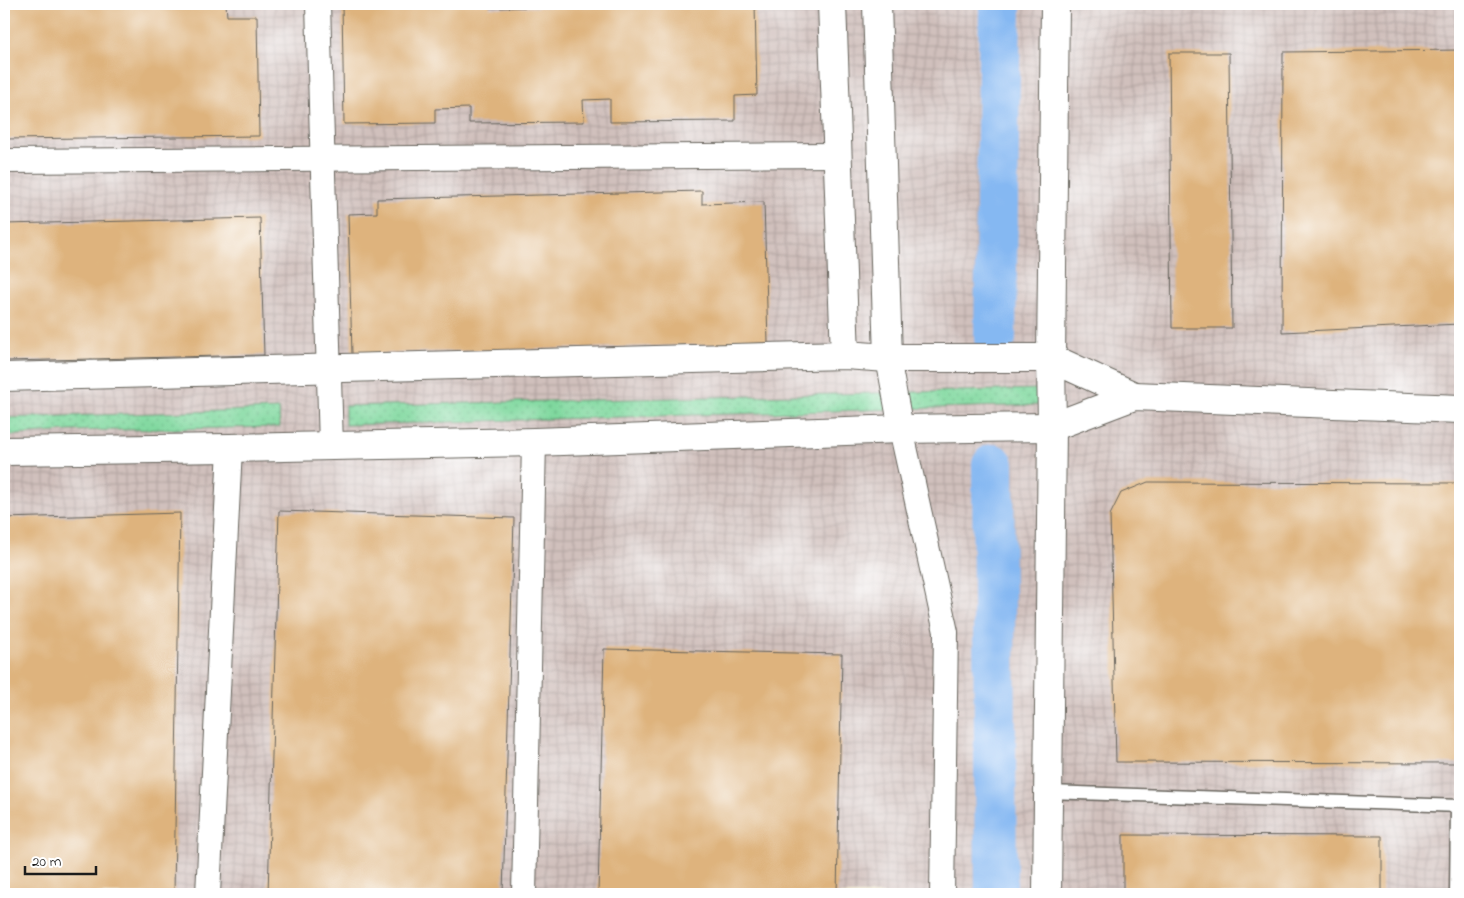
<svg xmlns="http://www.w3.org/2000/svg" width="1464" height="898" viewBox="0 0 1464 898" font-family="'Indie Flower',sans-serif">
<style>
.industrial{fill:url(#industrial-grid)}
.grass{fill:url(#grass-dots);stroke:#4e7a5d}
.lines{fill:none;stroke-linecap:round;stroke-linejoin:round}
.river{stroke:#85b8f2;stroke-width:42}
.building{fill:#deb37d}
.service-casing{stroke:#67645c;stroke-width:15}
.minor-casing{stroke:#67645c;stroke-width:26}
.tertiary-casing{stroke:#67645c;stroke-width:30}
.secondary-casing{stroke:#67645c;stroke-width:30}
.service{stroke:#fff;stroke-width:12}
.minor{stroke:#fff;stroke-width:24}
.tertiary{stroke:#fff;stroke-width:28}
.secondary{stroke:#fff;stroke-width:28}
</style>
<defs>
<pattern id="industrial-grid" width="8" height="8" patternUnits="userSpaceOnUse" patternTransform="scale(1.25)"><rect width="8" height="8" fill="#d0c0bc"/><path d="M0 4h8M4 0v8" fill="none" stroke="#b2a4a1"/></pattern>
<pattern id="grass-dots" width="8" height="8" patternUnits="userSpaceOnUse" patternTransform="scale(1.25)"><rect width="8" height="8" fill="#7fd89e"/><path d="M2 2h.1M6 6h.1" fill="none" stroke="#6db988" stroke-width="1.8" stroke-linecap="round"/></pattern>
</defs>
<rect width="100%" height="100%" fill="#fff"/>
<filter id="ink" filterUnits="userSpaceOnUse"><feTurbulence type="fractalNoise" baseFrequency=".02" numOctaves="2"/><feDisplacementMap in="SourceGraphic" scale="10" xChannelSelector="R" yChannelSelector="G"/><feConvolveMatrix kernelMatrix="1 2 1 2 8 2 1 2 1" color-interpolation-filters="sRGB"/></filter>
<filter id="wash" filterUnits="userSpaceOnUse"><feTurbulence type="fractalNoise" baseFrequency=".0096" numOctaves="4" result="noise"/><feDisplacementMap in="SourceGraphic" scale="20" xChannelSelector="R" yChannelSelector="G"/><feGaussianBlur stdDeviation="1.12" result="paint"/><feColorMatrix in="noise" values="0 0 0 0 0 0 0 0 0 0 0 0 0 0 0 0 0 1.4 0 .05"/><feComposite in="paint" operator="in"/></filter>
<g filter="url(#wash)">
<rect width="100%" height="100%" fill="#f1ead3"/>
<rect class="industrial" x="4" y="4" width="1456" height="890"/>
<g class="grass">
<path d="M1040 389V405L345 425V406Z"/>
<path d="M279 409 280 427 69 431 4 436V418Z"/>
</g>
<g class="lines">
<g class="river">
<path d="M995 338 1000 4"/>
<path d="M993 465 996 894"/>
</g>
</g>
<g id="blocks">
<g class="building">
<path d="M4 4H226L227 16H257L259 136 4 139Z"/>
<path d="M342 4H490V8L604 6V4H755L757 95 735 96V121L610 122V99L583 100 584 122 469 123V108L435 109V123L344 124Z"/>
<path d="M1460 50V324L1282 332 1283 52Z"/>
<path d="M1169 53H1229L1232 328H1172Z"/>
<path d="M702 191V204L764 202 768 343 352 354 348 214 377 213V199Z"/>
<path d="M260 218 264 355 4 361V224Z"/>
<path d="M1148 482 1460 483V763L1116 762 1110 515 1121 493Z"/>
<path d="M279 511 514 518 503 894H268Z"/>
<path d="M180 513 174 894H4V518Z"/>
<path d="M604 649 842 654 837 894H598Z"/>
<path d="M1123 835 1382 836V894H1123Z"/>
</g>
</g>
</g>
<g filter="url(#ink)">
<use href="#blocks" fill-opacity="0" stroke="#67645c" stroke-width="1"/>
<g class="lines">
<g class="service-casing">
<g id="service">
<path d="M1048 792 1460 806"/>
<path d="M1456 894 1457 806"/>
</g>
</g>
<g class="minor-casing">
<g id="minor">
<path d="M318 4 331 446"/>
<path d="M4 161 838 155"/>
<path d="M888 358 901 429 946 632 942 894"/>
<path d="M208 894 230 448"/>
<path d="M524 894 534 442"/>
</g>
</g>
<g class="tertiary-casing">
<g id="tertiary">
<path d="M832 4 845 355"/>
<path d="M877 4 888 358"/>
<path d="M1051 358 1134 396"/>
<path d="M1052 427 1134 396 1460 409"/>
</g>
</g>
<g class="secondary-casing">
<g id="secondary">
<path d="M4 377 845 355 888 358H1051"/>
<path d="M4 451 230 448 534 442 901 429 1052 427"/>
<path d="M1047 894 1052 427 1051 358 1055 4"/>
</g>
</g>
<use href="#service" class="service"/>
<use href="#minor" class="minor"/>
<use href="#tertiary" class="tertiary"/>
<use href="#secondary" class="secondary"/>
</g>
</g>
<rect width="1464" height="898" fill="none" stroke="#fff" stroke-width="20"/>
<path d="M25 866v8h71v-8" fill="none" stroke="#1c1c1c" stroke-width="2.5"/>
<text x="32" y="866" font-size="15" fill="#1c1c1c" stroke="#ffffff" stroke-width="4" paint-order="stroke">20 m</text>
</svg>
